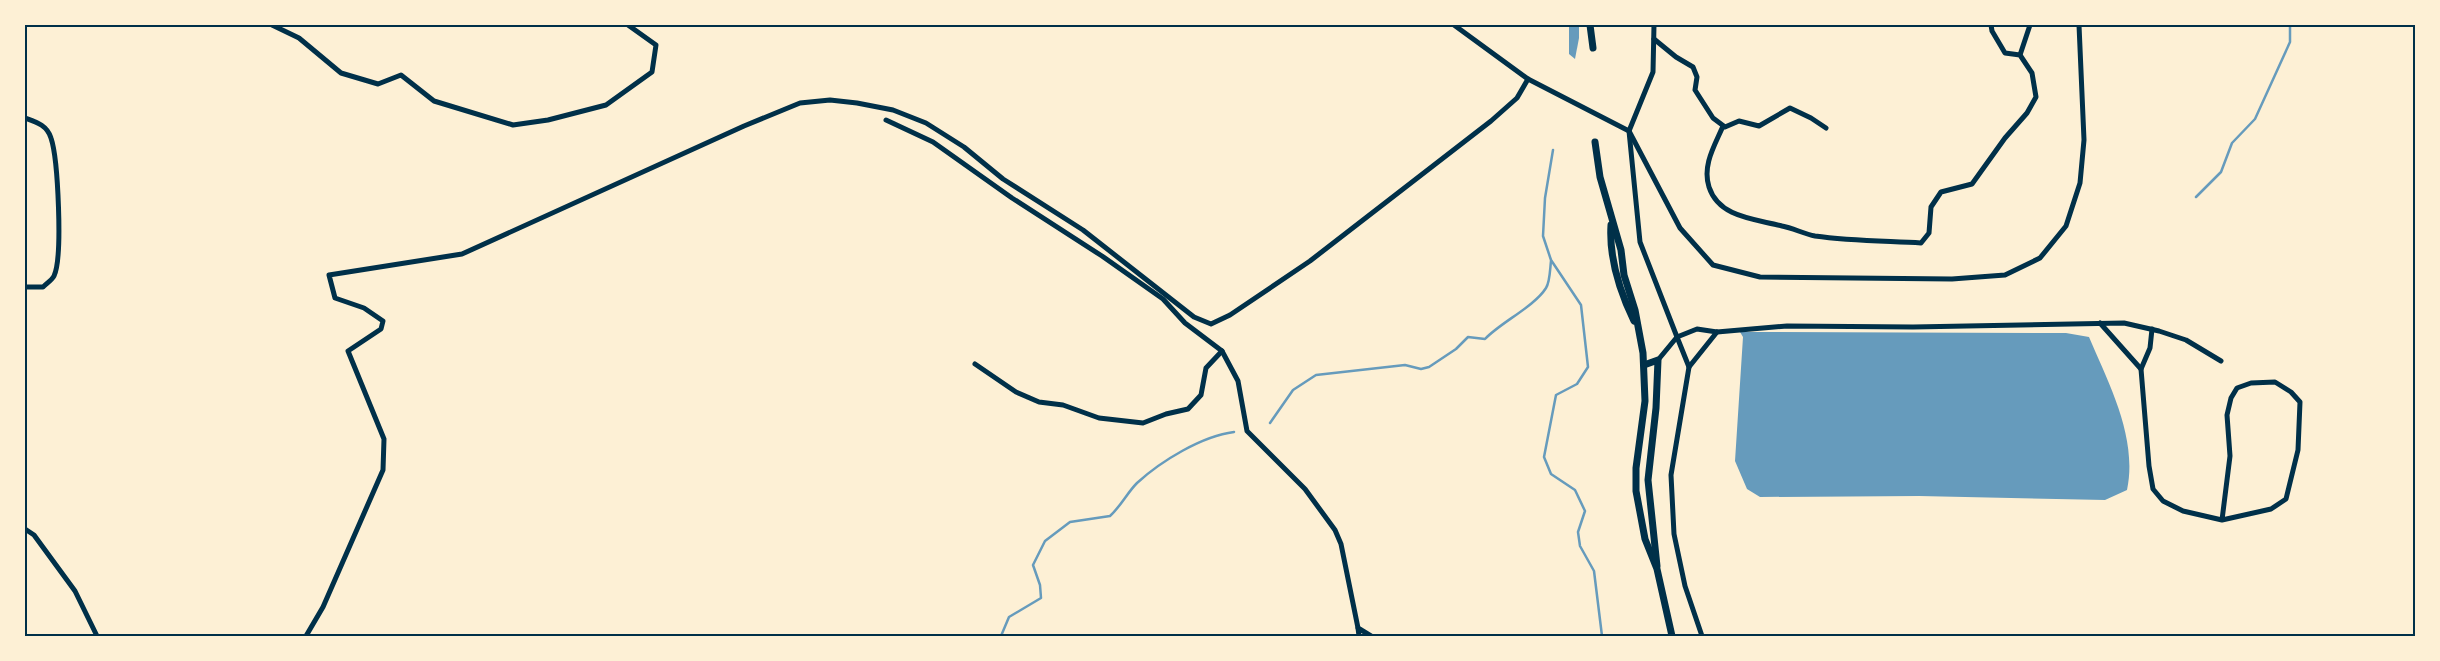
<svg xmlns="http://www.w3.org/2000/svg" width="2440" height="661" viewBox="0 0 2440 661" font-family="Mulish,sans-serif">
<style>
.water{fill:#669bbc}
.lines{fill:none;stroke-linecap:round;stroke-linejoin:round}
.stream{stroke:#669bbc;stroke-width:2.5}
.minor{stroke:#003049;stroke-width:5}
.tertiary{stroke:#003049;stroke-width:7}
.neatline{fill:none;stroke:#003049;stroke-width:2}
</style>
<rect width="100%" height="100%" fill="#fdf0d5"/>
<g class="water">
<path d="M1569 25H1579V38L1575 59 1569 54Z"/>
<path d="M1740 332 2066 333 2089 337C2109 384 2138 438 2127 490L2105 500 1919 496 1760 497 1747 489 1735 461 1743 337Z"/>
</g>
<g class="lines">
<g class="stream">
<path d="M1553 150 1545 198 1543 236 1551 260 1581 305 1588 367 1577 384 1556 395 1544 457 1551 474 1575 490 1585 511 1578 532 1580 546 1594 571 1602 636"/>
<path d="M2196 197 2221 172 2232 143 2255 119 2290 42V25"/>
<path d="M1270 423 1293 390 1316 375 1405 365 1421 369 1429 367 1456 349 1468 337 1485 339C1501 322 1534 307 1546 288 1550 282 1550 269 1551 261"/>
<path d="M1001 636 1009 617 1041 598 1040 585 1033 565 1045 541 1070 522 1110 516C1121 506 1127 493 1137 483 1161 461 1202 436 1234 432"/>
</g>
<g class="minor">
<path d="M272 25 299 38 341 73 378 84 401 75 434 101 513 125 548 120 606 105 652 72 656 45 628 25"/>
<path d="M1454 25 1528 79 1629 131 1680 228 1713 265 1760 277 1952 279 2005 275 2040 258 2066 226 2080 183 2084 140 2079 25"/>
<path d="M1654 25 1653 72 1629 131 1640 242 1677 337 1658 360"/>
<path d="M1654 39 1676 57 1693 67 1697 77 1695 90 1713 118 1725 127 1739 121 1759 126 1790 108 1811 118 1826 128"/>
<path d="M2020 55 2030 25"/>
<path d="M25 118C36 122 47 125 51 138 58 159 63 257 54 276 52 280 46 284 43 287H25"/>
<path d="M886 120 933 142 1012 198 1102 256 1163 299 1185 323 1222 351 1238 381 1247 431 1305 489 1335 530 1341 544 1358 628 1371 636"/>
<path d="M1723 126C1715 145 1702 165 1709 187 1719 218 1756 219 1782 226 1793 228 1804 234 1815 236 1850 241 1886 241 1921 243L1929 233 1931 207 1941 192 1972 184 2005 138 2027 113 2036 97 2032 73 2020 55 2005 53 1992 31 1991 25"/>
<path d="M2100 323 2141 369 2149 466 2153 489 2163 501 2183 511 2222 520 2230 456 2227 415 2231 398 2237 388 2251 383 2275 382 2291 392 2300 402 2298 450 2286 499 2271 509 2222 520"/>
<path d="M975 364 1016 392 1039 402 1063 405 1099 418 1143 423 1166 414 1188 409 1201 395 1206 368 1222 351"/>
<path d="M1689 367 1677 337 1697 329 1717 332 1787 326 1913 327 2124 323 2159 331 2186 340 2221 361"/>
<path d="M2141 369 2150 348 2152 329"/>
<path d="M25 529 34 535 75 591 97 636"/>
<path d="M1358 628 1359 636"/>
<path d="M306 636 323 607 383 470 384 439 348 351 381 329 383 321 364 308 335 298 329 275 462 254 744 126 800 103 830 100 857 103 893 110 926 123 964 147 1003 179 1083 230 1194 317 1211 324 1230 315 1310 261 1491 121 1517 98 1528 79"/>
<path d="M1702 636 1685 586 1674 534 1671 475 1689 367 1717 332"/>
</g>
<g class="tertiary">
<path d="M1590 25 1593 48"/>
<path d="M1595 142 1600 177 1621 250 1624 275 1635 310 1643 353 1645 401 1636 468V491L1645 539 1657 569 1672 636"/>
<path d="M1611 225C1609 257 1620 292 1634 321"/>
<path d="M1644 365 1658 360 1656 408 1648 480 1657 566"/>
</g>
</g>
<rect width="2440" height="661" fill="none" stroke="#fdf0d5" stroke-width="52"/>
<rect x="26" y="26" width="2388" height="609" class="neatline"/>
</svg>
